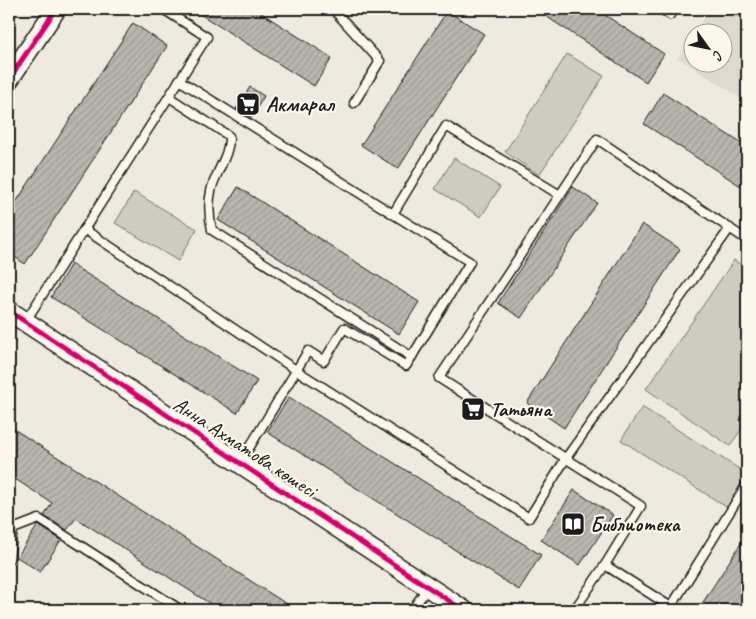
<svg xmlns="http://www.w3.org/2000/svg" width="756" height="619" viewBox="0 0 756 619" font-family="Caveat,sans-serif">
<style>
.built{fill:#dedad1}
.park{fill:#ceccc2;stroke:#75746f}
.building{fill:url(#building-hatch);stroke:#1c1c1c}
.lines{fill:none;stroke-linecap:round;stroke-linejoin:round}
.service-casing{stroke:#1c1c1c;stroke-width:11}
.tertiary-casing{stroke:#1c1c1c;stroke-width:22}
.service{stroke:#fbf7ec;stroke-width:8}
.tertiary{stroke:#fbf7ec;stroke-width:19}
.cycleway-casing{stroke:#fbf7ec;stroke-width:8}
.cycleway{stroke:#d6006c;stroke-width:5}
.labels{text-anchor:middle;stroke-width:4.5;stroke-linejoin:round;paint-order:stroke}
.poi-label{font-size:21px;font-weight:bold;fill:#1c1c1c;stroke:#fbf7ec;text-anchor:start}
.street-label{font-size:21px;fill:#1c1c1c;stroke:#fbf7ec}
</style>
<defs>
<pattern id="building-hatch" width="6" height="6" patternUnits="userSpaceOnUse" patternTransform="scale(1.25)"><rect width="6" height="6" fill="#b9b6af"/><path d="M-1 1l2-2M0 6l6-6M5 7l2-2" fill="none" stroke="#9e9c96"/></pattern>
</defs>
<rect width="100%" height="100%" fill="#eeeadf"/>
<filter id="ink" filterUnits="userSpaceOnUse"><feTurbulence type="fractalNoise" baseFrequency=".02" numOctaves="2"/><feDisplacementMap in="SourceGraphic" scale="10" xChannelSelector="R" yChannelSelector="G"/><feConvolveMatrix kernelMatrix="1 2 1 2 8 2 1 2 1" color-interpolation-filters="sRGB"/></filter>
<g filter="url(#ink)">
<path class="built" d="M710 9H747V102L678 58 693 34 694 62H724V32H695Z"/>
<g class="park">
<path d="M567 54 604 76 539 175 505 152Z"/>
<path d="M454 158 500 187 481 217 435 189Z"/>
<path d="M134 192 197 229 178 261 115 223Z"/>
<path d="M734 260 747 269V421L730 446 646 389Z"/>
<path d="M642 407 747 474V478L728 508 621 440Z"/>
</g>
<g class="building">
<path d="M192 9H255L332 58 314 86Z"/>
<path d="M535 9H596L664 54 646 82Z"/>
<path d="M447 11 484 34 398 169 361 145Z"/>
<path d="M133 23 167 46 25 264 9 253V213Z"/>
<path d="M250 87 264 96 251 118 236 109Z"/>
<path d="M663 93 747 147V190L644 124Z"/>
<path d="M238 187 419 302 399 334 218 220Z"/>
<path d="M573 187 597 203 521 318 498 303Z"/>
<path d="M642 224 680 249 564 428 527 403Z"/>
<path d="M71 264 257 381 237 413 51 297Z"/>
<path d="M289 397 541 555 519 590 267 432Z"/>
<path d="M9 426 34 442 296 610H220L76 518 67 530 44 516 52 503 9 475Z"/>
<path d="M574 490 613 515 580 565 541 540Z"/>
<path d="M38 525 61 540 40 572 17 557Z"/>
<path d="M747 534V610H698Z"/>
</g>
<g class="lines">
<g class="service-casing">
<g id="service">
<path d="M333 9 380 61 354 103"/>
<path d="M661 9 670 15"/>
<path d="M179 80 393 214"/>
<path d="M169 97 229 136C230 156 215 172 211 191 208 205 209 217 212 230L412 357"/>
<path d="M84 229 296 370 529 518 566 458 730 228"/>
<path d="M25 322 207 37 163 9"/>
<path d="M240 463 308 351 324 361 344 328 406 366 470 262 393 214 446 126 560 195"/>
<path d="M9 559 13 529 39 519 181 610"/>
<path d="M605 565 641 506 439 378 597 139 747 240"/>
<path d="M412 610 428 587"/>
<path d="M574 610 605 565 671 607 747 484"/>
</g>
</g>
<g class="tertiary-casing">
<g id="tertiary">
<path d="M9 79 56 9"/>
<path d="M9 311 463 610"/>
</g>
</g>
<use href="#service" class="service"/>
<use href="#tertiary" class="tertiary"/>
<g class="cycleway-casing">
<g id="cycleway">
<path d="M9 79 56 9"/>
<path d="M9 311 463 610"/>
</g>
</g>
<use href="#cycleway" class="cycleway"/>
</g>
</g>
<defs>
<g id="supermarket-square" transform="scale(1.25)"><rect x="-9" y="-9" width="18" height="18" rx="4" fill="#1c1c1c" stroke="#fbf7ec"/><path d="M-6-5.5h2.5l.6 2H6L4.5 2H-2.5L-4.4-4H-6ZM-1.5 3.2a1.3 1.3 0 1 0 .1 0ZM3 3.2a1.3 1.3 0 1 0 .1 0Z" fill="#fff"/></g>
<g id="library-square" transform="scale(1.25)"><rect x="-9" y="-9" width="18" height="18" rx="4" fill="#1c1c1c" stroke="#fbf7ec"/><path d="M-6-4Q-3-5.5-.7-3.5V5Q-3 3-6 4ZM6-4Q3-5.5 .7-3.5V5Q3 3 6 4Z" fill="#fff"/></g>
</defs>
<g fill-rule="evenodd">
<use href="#supermarket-square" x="248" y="104"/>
<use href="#supermarket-square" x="473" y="409"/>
<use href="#library-square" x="573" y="524"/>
</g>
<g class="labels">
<g class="poi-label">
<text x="266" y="111">Акмарал</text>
<text x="490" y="416">Татьяна</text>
<text x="590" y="531">Библиотека</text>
</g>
<g class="street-label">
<text transform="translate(245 447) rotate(33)" y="7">Анна Ахматова көшесі</text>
</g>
</g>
<rect width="756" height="619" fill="none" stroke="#fbf7ec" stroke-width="30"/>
<rect x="15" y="15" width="726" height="589" fill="none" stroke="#1c1c1c" stroke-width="2" filter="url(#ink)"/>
<g transform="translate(708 48) rotate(123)"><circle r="24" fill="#fbf7ec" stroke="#a29f99"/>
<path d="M0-4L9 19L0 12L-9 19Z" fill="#1c1c1c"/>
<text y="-8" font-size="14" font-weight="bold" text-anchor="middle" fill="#1c1c1c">С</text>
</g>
</svg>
